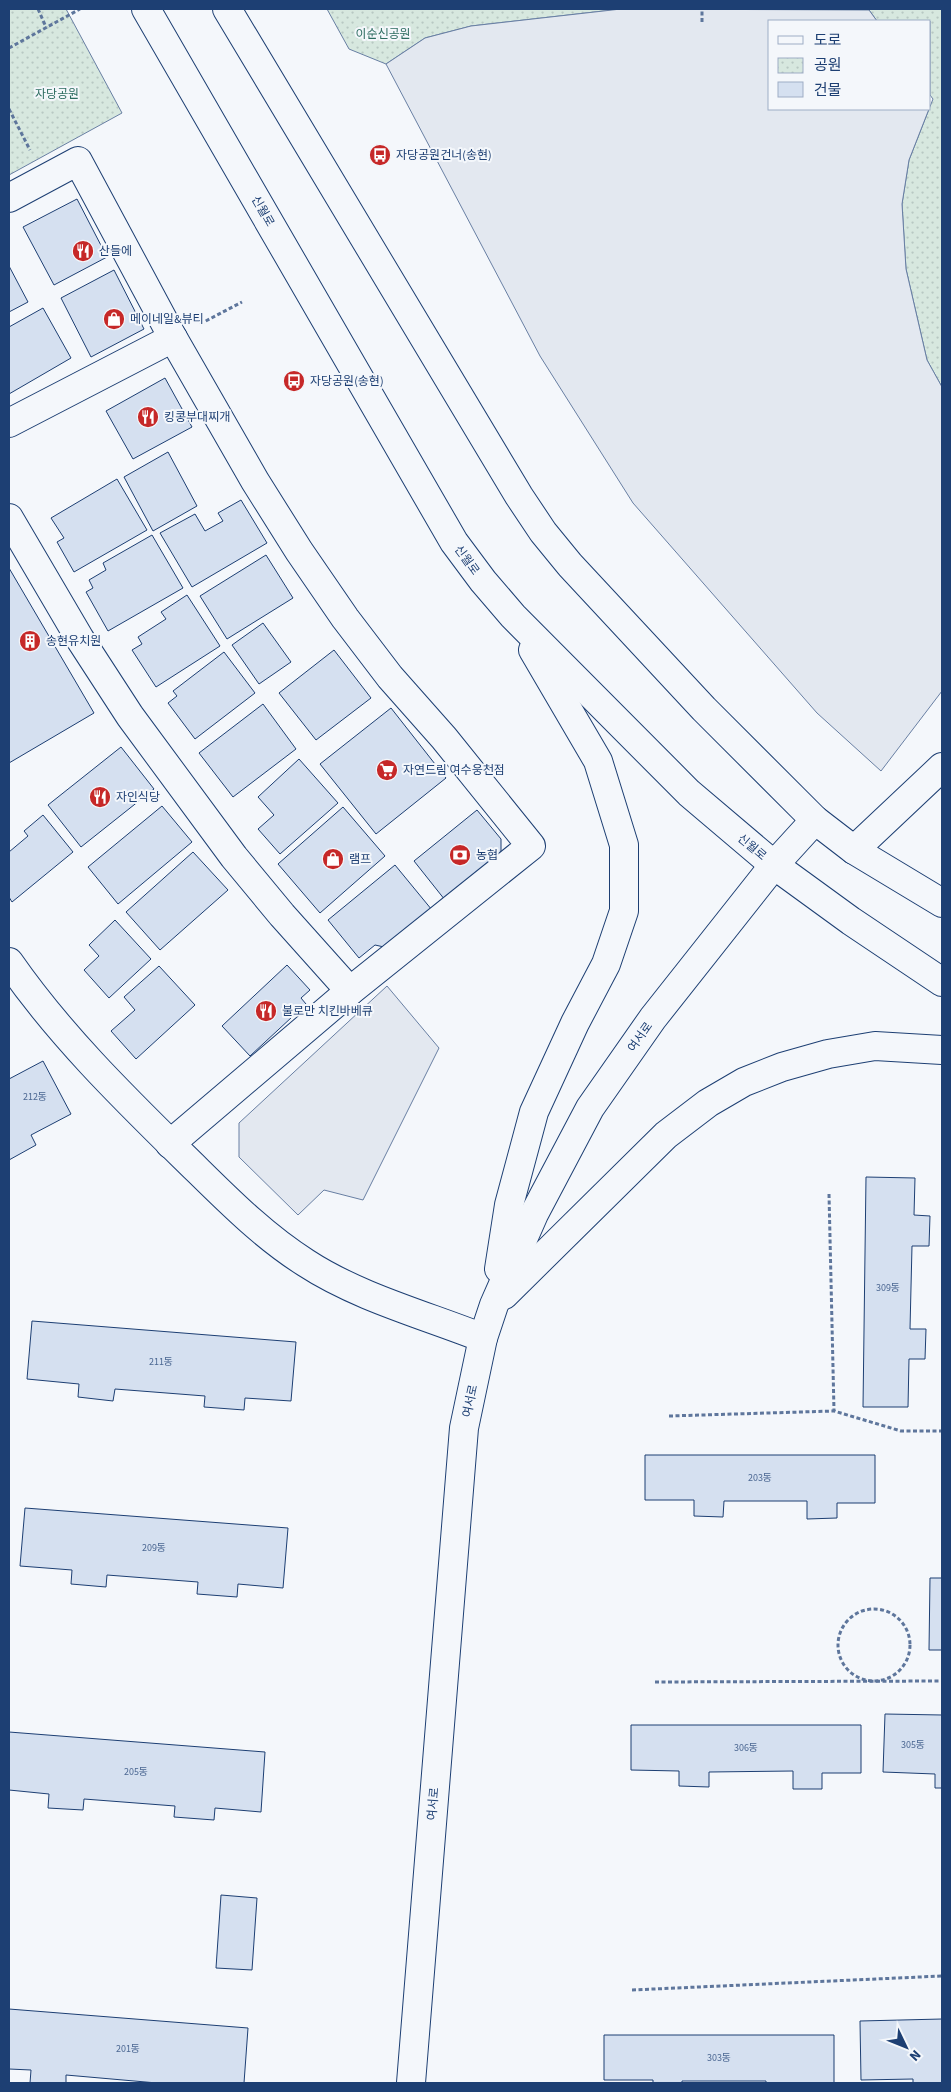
<svg xmlns="http://www.w3.org/2000/svg" width="951" height="2092" viewBox="0 0 951 2092" font-family="'Source Sans 3','Noto Sans KR',sans-serif">
<style>
.park{fill:url(#park-dots);stroke:#687fa3}
.parking{fill:#e3e8f0;stroke:#687fa3}
.building{fill:#d5e0f0;stroke:#1d3f73}
.lines{fill:none;stroke-linecap:round;stroke-linejoin:round}
.street-casing{stroke:#1d3f73;stroke-width:30}
.secondary-casing{stroke:#1d3f73;stroke-width:30}
.path{stroke:#5e769c;stroke-width:3;stroke-dasharray:4 2.5;stroke-linecap:butt}
.street{stroke:#f4f7fb;stroke-width:28}
.secondary{stroke:#f4f7fb;stroke-width:28}
.labels{text-anchor:middle;stroke-width:4;stroke-linejoin:round;paint-order:stroke}
.number-label{font-size:10px;fill:#4b6792}
.park-label{font-size:12px;fill:#2c6c60;stroke:#f4f7fb}
.poi-label{font-size:12px;fill:#1d3f73;stroke:#f4f7fb;text-anchor:start}
.street-label{font-size:12px;fill:#1d3f73;stroke:#f4f7fb}
</style>
<defs>
<pattern id="park-dots" width="8" height="8" patternUnits="userSpaceOnUse" patternTransform="scale(1.25)"><rect width="8" height="8" fill="#d7e8df"/><path d="M2 2h.1M6 6h.1" fill="none" stroke="#b8c8c3" stroke-width="1.8" stroke-linecap="round"/></pattern>
</defs>
<rect width="100%" height="100%" fill="#f4f7fb"/>
<g class="park">
<path d="M9 9H66L122 113 9 175Z"/>
<path d="M327 9H621L471 26 425 38 386 64 349 49Z"/>
<path d="M848 9H942V387L927 360 906 269 902 204 909 160 933 99 930 95V21H877L869 10Z"/>
</g>
<g class="parking">
<path d="M621 9 869 10 877 21H770V109H929L909 160 902 204 906 269 927 360 942 387V691L881 771 817 713 633 503 540 356 386 64 425 38 471 26Z"/>
<path d="M387 986 439 1048 363 1200 324 1190 298 1215 239 1157V1123Z"/>
</g>
<g class="building">
<path d="M77 199 107 257 54 285 23 227Z"/>
<path d="M9 266 28 302 9 312Z"/>
<path d="M114 270 144 329 91 357 61 298Z"/>
<path d="M43 308 71 358 9 394V327Z"/>
<path d="M165 378 192 427 133 459 106 411Z"/>
<path d="M168 452 197 506 153 531 124 477Z"/>
<path d="M117 479 147 530 74 572 57 542 64 538 51 518Z"/>
<path d="M241 500 267 543 192 587 160 533 195 514 205 531 223 521 218 513Z"/>
<path d="M152 535 183 588 108 631 86 592 93 588 89 580 106 570 103 563Z"/>
<path d="M266 555 293 598 227 639 200 596Z"/>
<path d="M9 568 94 713 9 763Z"/>
<path d="M187 595 220 646 156 687 132 650 142 644 138 637 166 619 161 612Z"/>
<path d="M263 623 291 662 259 684 232 645Z"/>
<path d="M334 650 371 698 316 740 279 693Z"/>
<path d="M224 652 255 693 195 739 168 703 177 696 173 691Z"/>
<path d="M263 704 296 749 233 797 199 753Z"/>
<path d="M391 708 446 778 376 834 320 764Z"/>
<path d="M121 747 154 789 81 847 48 805Z"/>
<path d="M299 759 338 803 280 854 258 829 274 815 258 797Z"/>
<path d="M162 806 192 842 118 904 88 867Z"/>
<path d="M343 807 385 856 320 913 278 864Z"/>
<path d="M477 810 501 839V856L445 900 414 861Z"/>
<path d="M43 815 73 852 12 902 9 897V852L28 836 24 831Z"/>
<path d="M193 852 228 890 160 950 126 912Z"/>
<path d="M395 865 432 910 384 947 375 945 359 958 328 920Z"/>
<path d="M115 920 151 959 109 998 84 970 99 956 89 945Z"/>
<path d="M287 965 310 990 301 998 306 1004 250 1056 222 1026Z"/>
<path d="M159 966 195 1005 136 1059 111 1031 135 1010 124 997Z"/>
<path d="M43 1061 71 1114 31 1135 36 1145 9 1160V1079Z"/>
<path d="M866 1177 915 1178 914 1215 930 1216 929 1246H912L910 1329H926L925 1359H909L908 1407H863Z"/>
<path d="M32 1321 296 1342 291 1401 245 1398 244 1410 204 1407 205 1396 115 1389 113 1401 78 1397 79 1384 27 1379Z"/>
<path d="M645 1455H875V1503H837V1518L807 1519V1501H724L723 1517 694 1516V1500H645Z"/>
<path d="M25 1508 288 1528 283 1588 238 1584 237 1597 197 1594 198 1582 107 1575 106 1587 71 1584 72 1570 20 1566Z"/>
<path d="M930 1578H942V1650H929Z"/>
<path d="M885 1714 942 1715V1788H935V1774L883 1772Z"/>
<path d="M631 1725H861V1773H822V1789H793V1771L709 1772V1787L679 1786V1771L631 1770Z"/>
<path d="M9 1732 265 1752 261 1812 215 1808 214 1820 174 1817 175 1806 84 1799 83 1810 48 1808 49 1794 9 1790Z"/>
<path d="M221 1895 257 1898 252 1970 216 1968Z"/>
<path d="M9 2009 248 2028 244 2083H157L66 2075V2083H30L31 2070 9 2069Z"/>
<path d="M942 2019V2083H913V2079L861 2080 860 2021Z"/>
<path d="M604 2035H834V2083H766V2081H682V2083H653V2080H604Z"/>
</g>
<g class="lines">
<g class="street-casing">
<g id="street">
<path d="M9 198 78 161 173 338 255 481 299 551 345 618 390 677 444 738 531 846 350 991 170 1144"/>
<path d="M9 423 173 338"/>
<path d="M9 518 80 639 130 716 234 857 282 915 350 991"/>
<path d="M854 850 942 767"/>
<path d="M9 962C59 1034 121 1095 183 1156 222 1194 260 1234 306 1263 358 1297 425 1315 483 1338"/>
</g>
</g>
<g class="secondary-casing">
<g id="secondary">
<path d="M146 9 454 542 483 581 513 616 689 793 774 865 851 921 942 982"/>
<path d="M227 9 519 496 543 532 570 565 704 709 815 820 854 850 942 903"/>
<path d="M499 1269 509 1205 534 1112 575 1023 606 964 624 911V845L598 761 533 650"/>
<path d="M504 1295 666 1135 708 1103 744 1082 782 1067 828 1054 875 1046 942 1050"/>
<path d="M411 2083 464 1428 483 1338 494 1305 534 1214 590 1108 653 1018 774 865 815 820"/>
</g>
</g>
<g class="path">
<path d="M38 9 46 27"/>
<path d="M702 22V9"/>
<path d="M9 48 80 9"/>
<path d="M9 109 30 150"/>
<path d="M200 324 242 302"/>
<path d="M829 1194 834 1411"/>
<path d="M669 1416 834 1411 901 1431H942"/>
<circle cx="874" cy="1645" r="36"/>
<path d="M655 1682 942 1681"/>
<path d="M632 1990 942 1976"/>
</g>
<use href="#street" class="street"/>
<use href="#secondary" class="secondary"/>
</g>
<defs>
<g id="bus-disc" transform="scale(1.125)"><circle r="9.5" fill="#c62828" stroke="#f4f7fb"/><path d="M-5-6H5V4H4V6H2V4H-2V6H-4V4H-5ZM-3.5-4V0h7V-4ZM-3.5 1.2v1.5H-2V1.2ZM2 1.2v1.5H3.5V1.2Z" fill="#fff"/></g>
<g id="restaurant-disc" transform="scale(1.125)"><circle r="9.5" fill="#c62828" stroke="#f4f7fb"/><path d="M-5-6h1v4h1v-4h1v4h1v-4h1v5L-1.5 .5V6h-2V.5L-5-1ZM5-6V6H3V1.5H1.5Q1.5-4 5-6Z" fill="#fff"/></g>
<g id="shop-disc" transform="scale(1.125)"><circle r="9.5" fill="#c62828" stroke="#f4f7fb"/><path d="M-5-2.5h2.3a2.7 3.5 0 0 1 5.4 0H5L5.5 6h-11ZM-1.5-2.5h3a1.5 2.3 0 0 0-3 0Z" fill="#fff"/></g>
<g id="building-disc" transform="scale(1.125)"><circle r="9.5" fill="#c62828" stroke="#f4f7fb"/><path d="M-4-6H4V6H1V3H-1V6H-4ZM-2.5-4.3h1.7v1.8h-1.7ZM.8-4.3h1.7v1.8H.8ZM-2.5-1h1.7V.8h-1.7ZM.8-1h1.7V.8H.8Z" fill="#fff"/></g>
<g id="supermarket-disc" transform="scale(1.125)"><circle r="9.5" fill="#c62828" stroke="#f4f7fb"/><path d="M-6-5.5h2.5l.6 2H6L4.5 2H-2.5L-4.4-4H-6ZM-1.5 3.2a1.3 1.3 0 1 0 .1 0ZM3 3.2a1.3 1.3 0 1 0 .1 0Z" fill="#fff"/></g>
<g id="bank-disc" transform="scale(1.125)"><circle r="9.5" fill="#c62828" stroke="#f4f7fb"/><path d="M-6-4H6V4H-6ZM0-2.3a2.3 2.3 0 1 0 0 4.6a2.3 2.3 0 1 0 0-4.6Z" fill="#fff"/></g>
</defs>
<g fill-rule="evenodd">
<use href="#bus-disc" x="380" y="155"/>
<use href="#restaurant-disc" x="83" y="251"/>
<use href="#shop-disc" x="114" y="319"/>
<use href="#bus-disc" x="294" y="381"/>
<use href="#restaurant-disc" x="148" y="417"/>
<use href="#building-disc" x="30" y="641"/>
<use href="#supermarket-disc" x="387" y="770"/>
<use href="#restaurant-disc" x="100" y="797"/>
<use href="#bank-disc" x="460" y="855"/>
<use href="#shop-disc" x="333" y="859"/>
<use href="#restaurant-disc" x="266" y="1011"/>
</g>
<g class="labels">
<g class="number-label">
<text x="35" y="1100">212동</text>
<text x="888" y="1291">309동</text>
<text x="161" y="1365">211동</text>
<text x="760" y="1481">203동</text>
<text x="154" y="1551">209동</text>
<text x="913" y="1748">305동</text>
<text x="746" y="1751">306동</text>
<text x="136" y="1775">205동</text>
<text x="128" y="2052">201동</text>
<text x="719" y="2061">303동</text>
</g>
<g class="park-label">
<text x="383" y="38">이순신공원</text>
<text x="57" y="98">자당공원</text>
</g>
<g class="poi-label">
<text x="396" y="159">자당공원건너(송현)</text>
<text x="99" y="255">산들에</text>
<text x="130" y="323">메이네일&amp;뷰티</text>
<text x="310" y="385">자당공원(송현)</text>
<text x="164" y="421">킹콩부대찌개</text>
<text x="46" y="645">송현유치원</text>
<text x="403" y="774">자연드림 여수웅천점</text>
<text x="116" y="801">자인식당</text>
<text x="476" y="859">농협</text>
<text x="349" y="863">램프</text>
<text x="282" y="1015">불로만 치킨바베큐</text>
</g>
<g class="street-label">
<text transform="translate(263 211) rotate(60)" y="4">신월로</text>
<text transform="translate(467 560) rotate(54)" y="4">신월로</text>
<text transform="translate(752 847) rotate(40)" y="4">신월로</text>
<text transform="translate(640 1037) rotate(-55)" y="4">여서로</text>
<text transform="translate(470 1401) rotate(-78)" y="4">여서로</text>
<text transform="translate(433 1804) rotate(-85)" y="4">여서로</text>
</g>
</g>
<rect width="951" height="2092" fill="none" stroke="#1d3f73" stroke-width="20"/>
<rect x="768" y="20" width="162" height="90" fill="#f4f7fb" stroke="#9eadc5"/>
<rect x="778" y="36" width="25" height="8" fill="#f4f7fb" stroke="#9eadc5"/>
<text x="814" y="45" font-size="15" fill="#1d3f73">도로</text>
<rect x="778" y="58" width="25" height="15" fill="url(#park-dots)" stroke="#9eadc5"/>
<text x="814" y="70" font-size="15" fill="#1d3f73">공원</text>
<rect x="778" y="82" width="25" height="15" fill="#d5e0f0" stroke="#9eadc5"/>
<text x="814" y="95" font-size="15" fill="#1d3f73">건물</text>
<g transform="translate(906 2047) rotate(133)" stroke="#f4f7fb" stroke-width="4" paint-order="stroke">
<path d="M0-4L9 19L0 12L-9 19Z" fill="#1d3f73"/>
<text y="-8" font-size="14" font-weight="bold" text-anchor="middle" fill="#1d3f73">N</text>
</g>
</svg>
